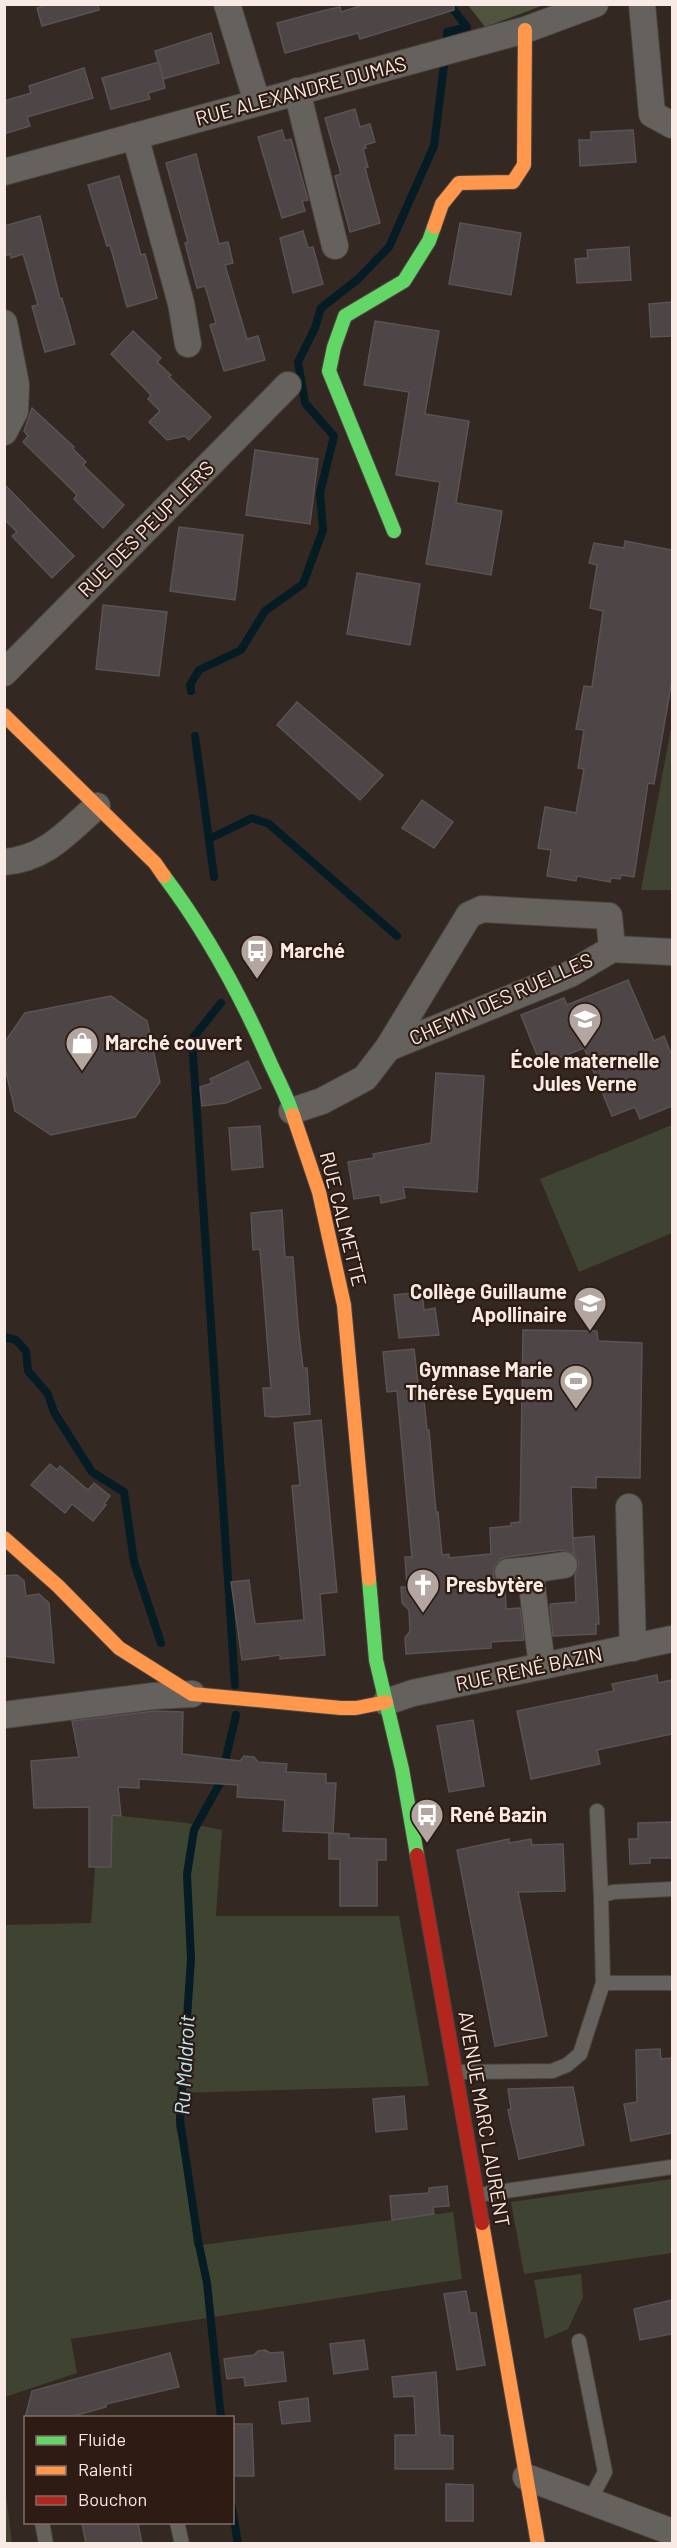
<svg xmlns="http://www.w3.org/2000/svg" width="677" height="2548" viewBox="0 0 677 2548" font-family="Barlow,sans-serif">
<style>
.green{fill:#3e4431}
.forest{fill:#4e543e}
.lines{fill:none;stroke-linecap:round;stroke-linejoin:round}
.stream{stroke:#051c24;stroke-width:8}
.building{fill:#4d4546;stroke:#5a5355;stroke-width:1.5}
.lane-casing{stroke:#4d443f;stroke-width:16}
.street-casing{stroke:#4d443f;stroke-width:28}
.fast-casing{stroke:#4d443f;stroke-width:16}
.slow-casing{stroke:#4d443f;stroke-width:16}
.jam-casing{stroke:#4d443f;stroke-width:16}
.lane{stroke:#65625e;stroke-width:14}
.street{stroke:#65625e;stroke-width:26}
.fast{stroke:#63d668;stroke-width:14}
.slow{stroke:#ff974d;stroke-width:14}
.jam{stroke:#b3261e;stroke-width:14}
.labels{text-anchor:middle;stroke-width:4.5;stroke-linejoin:round;paint-order:stroke}
.street-label{font-size:20px;fill:#f8eae4;stroke:#2e1b13}
.poi-label{font-size:20px;font-weight:bold;fill:#f8eae4;stroke:#2e1b13;text-anchor:start}
.water-label{font-size:21px;font-style:italic;fill:#b8e9fb;stroke:#2e1b13}
</style>
<rect width="100%" height="100%" fill="#332822"/>
<g class="green">
<path d="M672 723V890H641Z"/>
<path d="M672 1125V1233L579 1272 540 1179Z"/>
<path d="M112 1815 187 1823 222 1830 216 1916H399L429 2086 177 2093 176 2127 185 2166 194 2246 453 2212 462 2279 71 2339 77 2373 5 2397 4 1925 91 1923 95 1867 111 1866Z"/>
<path d="M672 2179V2253L524 2274 511 2202Z"/>
<path d="M581 2274 583 2297 568 2329 545 2339 534 2280Z"/>
<path d="M4 2487H5L12 2543H5Z"/>
</g>
<path class="forest" d="M468 5H544L485 27Z"/>
<g class="lines">
<g class="stream">
<path d="M447 41V32L467 27 449 4"/>
<path d="M191 691 190 685 199 670 241 650 265 611 303 584 323 530 320 493 334 436 305 403 298 362 315 328 321 308 357 280 389 247 434 146 444 65"/>
<path d="M195 736 214 877"/>
<path d="M209 839 252 818 269 824 397 936"/>
<path d="M221 1003 192 1039 235 1685"/>
<path d="M4 1337 16 1340 26 1351 28 1371 48 1394 54 1412 92 1472 124 1492 134 1562 161 1643"/>
<path d="M221 2418 207 2283 198 2240 180 2120 191 1959 187 1874 194 1830 220 1783 236 1715"/>
<path d="M232 2507 238 2544"/>
</g>
</g>
<g class="building">
<path d="M50 4H98L99 10 42 26 37 8Z"/>
<path d="M366 4H454V10L360 39 358 33 285 53 277 23 322 11 340 7 341 12Z"/>
<path d="M211 33 219 63 163 79 155 51Z"/>
<path d="M159 62 165 88 148 93 150 99 111 109 102 78Z"/>
<path d="M84 68 93 98 27 117 30 126 4 134V101L31 93 29 86Z"/>
<path d="M355 109 360 127 370 124 375 142 365 145 366 148 363 149 368 167 365 168 380 223 350 232 335 176 341 174 325 118Z"/>
<path d="M282 130 285 141 291 139 308 200 302 201 305 211 282 218 258 137Z"/>
<path d="M633 130 636 162 580 166 579 140H591V132Z"/>
<path d="M196 154 219 244 228 242 233 263 225 265 247 339 258 336 265 360 224 371 210 325 216 323 205 286 197 288 185 243 188 242 166 163Z"/>
<path d="M119 176 141 255 145 254 157 298 127 307 110 245 107 246 88 185Z"/>
<path d="M40 216 60 299 62 298 75 344 45 352 32 306 38 305 23 254 11 258 10 254 4 256V226Z"/>
<path d="M460 223 521 233 511 295 449 284Z"/>
<path d="M303 231 308 248 313 247 323 284 293 293 280 238Z"/>
<path d="M629 247 631 280 577 283 575 259 588 258 587 250Z"/>
<path d="M672 302V336L651 337 649 304Z"/>
<path d="M375 321 439 331 425 414 469 421 456 503 502 511 491 575 426 564 440 482 396 475 409 392 364 385Z"/>
<path d="M133 331 161 358 157 362 171 375 169 377 211 417 189 440 185 436 167 440 149 422 160 411 148 399 151 395 111 354Z"/>
<path d="M32 408 74 447 73 449 86 462 83 465 124 505 103 528 74 499 77 495 65 483 23 442 28 436 24 431Z"/>
<path d="M255 450 318 459 310 524 246 515Z"/>
<path d="M4 484 74 556 52 578 12 536 17 532 4 519Z"/>
<path d="M179 527 243 535 235 600 170 591Z"/>
<path d="M625 541 672 550V680L654 784 648 783 634 877 621 875 620 879 611 878 610 882 577 876 576 881 547 876 551 850 538 848 545 807 576 813 584 769 578 768 584 730 576 729 584 686 592 687 603 611 590 608 597 565 589 563 594 543 624 548Z"/>
<path d="M357 573 420 584 410 645 347 634Z"/>
<path d="M103 605 167 612 159 676 96 669Z"/>
<path d="M297 702 383 775 360 800 277 725Z"/>
<path d="M422 800 453 822 434 848 402 828Z"/>
<path d="M628 980 654 1041 664 1036 672 1056V1106L640 1119 635 1107 612 1116 584 1048 541 1065 521 1015 564 998 567 1005Z"/>
<path d="M111 996 147 1021 160 1082 135 1117 51 1135 15 1111 4 1063V1043L25 1013Z"/>
<path d="M248 1061 261 1088 226 1103 202 1106 200 1087 212 1083 210 1079Z"/>
<path d="M436 1073 484 1076 477 1192 403 1187 405 1198 381 1203 380 1195 354 1199 348 1162 374 1158 373 1154 431 1143Z"/>
<path d="M260 1126 263 1167 232 1170 229 1128Z"/>
<path d="M282 1210 285 1257H293L298 1325 303 1368H307L310 1414 274 1417 265 1416 263 1388H271L260 1249 253 1250 251 1213Z"/>
<path d="M422 1292 424 1310 435 1308 439 1335 399 1338 394 1295Z"/>
<path d="M523 1330 597 1331 598 1341 642 1343 640 1478 596 1477V1488L571 1487 573 1538 594 1536 599 1624H596V1634L553 1636 550 1606 551 1604 576 1602 575 1575 579 1563 574 1554 573 1538 574 1554 562 1550 507 1557 500 1559 495 1565 493 1573 495 1580 505 1586 506 1609 520 1608 524 1640 491 1642V1648L406 1654 405 1638 410 1631 409 1610 402 1603 401 1587H407L405 1557H412L397 1391 387 1392 383 1352 414 1349 420 1400H424L427 1430H429L436 1512H438L442 1555 449 1554V1558L491 1554 490 1528 511 1526V1523L520 1522Z"/>
<path d="M321 1420 337 1592 320 1594 325 1655 280 1659V1655L242 1660 231 1582 249 1580 255 1624 304 1620 292 1486 300 1485 294 1423Z"/>
<path d="M50 1464 57 1470 60 1466 88 1490 94 1483 110 1496 104 1504 106 1505 93 1521 72 1504 65 1513 31 1485Z"/>
<path d="M17 1575 24 1581 26 1596 39 1594 49 1603 54 1663 4 1656V1576Z"/>
<path d="M657 1675 658 1683 672 1680V1734L597 1750 600 1764 531 1779 517 1711 614 1691 612 1684Z"/>
<path d="M155 1711 183 1712 182 1754 240 1761 244 1756 254 1757 258 1762 287 1764 286 1772 326 1774V1783H336L333 1833 283 1831 285 1800 237 1797 238 1785 139 1779V1788L118 1787 121 1816 112 1815 111 1867H89V1807L34 1808 31 1761 79 1757 72 1721Z"/>
<path d="M473 1720 484 1786 449 1792 437 1726Z"/>
<path d="M672 1822V1858H650V1863L630 1864 629 1839H638V1823Z"/>
<path d="M329 1833 349 1834V1838L386 1839V1860H377V1906H340V1859H329Z"/>
<path d="M509 1839V1843L531 1839 532 1845 563 1844 565 1891 518 1892 547 2036 495 2046 457 1850Z"/>
<path d="M660 2049 661 2059 672 2058V2133L631 2141 624 2104 637 2102 636 2050Z"/>
<path d="M573 2087 584 2145 519 2159 508 2110 511 2109 508 2089Z"/>
<path d="M404 2096 407 2129 376 2132 373 2099Z"/>
<path d="M447 2186 449 2206 433 2207 434 2214 392 2220 390 2196 429 2193V2188Z"/>
<path d="M466 2291 470 2313H476L485 2365 457 2370 444 2294Z"/>
<path d="M672 2300V2334L640 2340 634 2309Z"/>
<path d="M364 2340 368 2369 334 2374 330 2344Z"/>
<path d="M265 2350 270 2353 283 2352 286 2381 245 2386 244 2377 227 2379 224 2359 254 2355 258 2351Z"/>
<path d="M170 2353 179 2387 106 2404V2407L67 2418H25L32 2391Z"/>
<path d="M436 2372 440 2435 453 2436V2469H395V2435H416L414 2396 394 2397 392 2377Z"/>
<path d="M308 2398 310 2421 282 2424 279 2402Z"/>
<path d="M232 2424H252L254 2476H232Z"/>
<path d="M446 2484 473 2485V2521H446Z"/>
<path d="M82 2523H138L142 2544H86Z"/>
</g>
<g class="lines">
<g class="lane-casing">
<g id="lane">
<path d="M597 1811 601 1896"/>
<path d="M603 1983H672"/>
<path d="M456 2072 552 2071 567 2065 580 2054 603 1983 601 1896 613 1892 672 1889"/>
<path d="M478 2195 672 2167"/>
<path d="M579 2341 605 2472 589 2502"/>
<path d="M42 2522 46 2544"/>
<path d="M177 2522 182 2544"/>
</g>
</g>
<g class="street-casing">
<g id="street">
<path d="M227 4 257 102"/>
<path d="M642 4 652 114 672 125"/>
<path d="M297 91 335 246"/>
<path d="M135 136 181 303 188 344"/>
<path d="M4 172 525 30 595 4"/>
<path d="M4 323 16 385 15 411 4 432"/>
<path d="M4 673 288 385"/>
<path d="M4 862C46 859 67 832 97 806"/>
<path d="M482 909 609 916 612 949 570 974 388 1048 469 915Z"/>
<path d="M612 949 672 952"/>
<path d="M292 1111 322 1101 365 1078 388 1048"/>
<path d="M629 1507 633 1648"/>
<path d="M530 1570 564 1565"/>
<path d="M508 1572 530 1570 542 1666"/>
<path d="M386 1702 413 1693 672 1639"/>
<path d="M4 1715 154 1696 192 1694"/>
<path d="M526 2477 672 2532"/>
</g>
</g>
<g class="fast-casing">
<g id="fast">
<path d="M394 531 329 371 334 347 345 316 404 281 429 241 434 227"/>
<path d="M164 876C207 933 240 994 269 1060 277 1078 287 1096 293 1115"/>
<path d="M369 1579 376 1660 402 1769 417 1855"/>
</g>
</g>
<g class="slow-casing">
<g id="slow">
<path d="M434 227 442 204 459 183 513 182 524 165 525 30"/>
<path d="M4 715 155 863 164 876"/>
<path d="M293 1115 319 1192 344 1305 369 1579"/>
<path d="M4 1538 58 1586 119 1648 192 1694 341 1708H356L386 1702"/>
<path d="M482 2223 538 2544"/>
</g>
</g>
<g class="jam-casing">
<path id="jam" d="M417 1855 482 2223"/>
</g>
<use href="#lane" class="lane"/>
<use href="#street" class="street"/>
<use href="#fast" class="fast"/>
<use href="#slow" class="slow"/>
<use href="#jam" class="jam"/>
</g>
<defs>
<g id="bus-pin" transform="scale(1.725)"><path d="M0 17L-7.5 6A9.5 9.5 0 1 1 7.5 6Z" fill="#b3a6a0" stroke="#2e1b13"/><path d="M-5-6H5V4H4V6H2V4H-2V6H-4V4H-5ZM-3.5-4V0h7V-4ZM-3.5 1.2v1.5H-2V1.2ZM2 1.2v1.5H3.5V1.2Z" fill="#fff"/></g>
<g id="school-pin" transform="scale(1.725)"><path d="M0 17L-7.5 6A9.5 9.5 0 1 1 7.5 6Z" fill="#b3a6a0" stroke="#2e1b13"/><path d="M0-5L7-2L0 1L-7-2ZM-4 1L0 2.5L4 1V4Q0 6-4 4Z" fill="#fff"/></g>
<g id="shop-pin" transform="scale(1.725)"><path d="M0 17L-7.5 6A9.5 9.5 0 1 1 7.5 6Z" fill="#b3a6a0" stroke="#2e1b13"/><path d="M-5-2.5h2.3a2.7 3.5 0 0 1 5.4 0H5L5.5 6h-11ZM-1.5-2.5h3a1.5 2.3 0 0 0-3 0Z" fill="#fff"/></g>
<g id="stadium-pin" transform="scale(1.725)"><path d="M0 17L-7.5 6A9.5 9.5 0 1 1 7.5 6Z" fill="#b3a6a0" stroke="#2e1b13"/><path d="M0-5a6.5 5 0 1 0 0 10a6.5 5 0 1 0 0-10ZM-3.5-1.8h7v3.6h-7Z" fill="#fff"/></g>
<g id="church-pin" transform="scale(1.725)"><path d="M0 17L-7.5 6A9.5 9.5 0 1 1 7.5 6Z" fill="#b3a6a0" stroke="#2e1b13"/><path d="M-1.2-6h2.4v3.5h3.3v2.4h-3.3V6h-2.4V-.1h-3.3v-2.4h3.3Z" fill="#fff"/></g>
</defs>
<g fill-rule="evenodd">
<use href="#bus-pin" x="257" y="951"/>
<use href="#school-pin" x="585" y="1019"/>
<use href="#shop-pin" x="82" y="1043"/>
<use href="#school-pin" x="590" y="1303"/>
<use href="#stadium-pin" x="576" y="1381"/>
<use href="#church-pin" x="423" y="1585"/>
<use href="#bus-pin" x="427" y="1815"/>
</g>
<g class="labels">
<g class="street-label">
<text transform="translate(301 91) rotate(-15)" y="7">RUE ALEXANDRE DUMAS</text>
<text transform="translate(146 529) rotate(-45)" y="7">RUE DES PEUPLIERS</text>
<text transform="translate(501 999) rotate(-24)" y="7">CHEMIN DES RUELLES</text>
<text transform="translate(343 1219) rotate(76)" y="7">RUE CALMETTE</text>
<text transform="translate(529 1669) rotate(-12)" y="7">RUE RENÉ BAZIN</text>
<text transform="translate(484 2119) rotate(80)" y="7">AVENUE MARC LAURENT</text>
</g>
<g class="poi-label">
<text x="280" y="958">Marché</text>
<text x="105" y="1050">Marché couvert</text>
<text x="585" y="1068" text-anchor="middle">École maternelle<tspan x="585" dy="23">Jules Verne</tspan></text>
<text x="567" y="1299" text-anchor="end">Collège Guillaume<tspan x="567" dy="23">Apollinaire</tspan></text>
<text x="553" y="1377" text-anchor="end">Gymnase Marie<tspan x="553" dy="23">Thérèse Eyquem</tspan></text>
<text x="446" y="1592">Presbytère</text>
<text x="450" y="1822">René Bazin</text>
</g>
<g class="water-label">
<text transform="translate(185 2065) rotate(-87)" y="7">Ru Maldroit</text>
</g>
</g>
<rect width="677" height="2548" fill="none" stroke="#f8eae4" stroke-width="12"/>
<rect x="24" y="2416" width="210" height="108" fill="#2e1b13" stroke="#7f6e67" stroke-width="1.5"/>
<rect x="36" y="2436" width="30" height="9" fill="#63d668" stroke="#7f6e67" stroke-width="1.5"/>
<text x="78" y="2446" font-size="18" fill="#f8eae4">Fluide</text>
<rect x="36" y="2466" width="30" height="9" fill="#ff974d" stroke="#7f6e67" stroke-width="1.5"/>
<text x="78" y="2476" font-size="18" fill="#f8eae4">Ralenti</text>
<rect x="36" y="2496" width="30" height="9" fill="#b3261e" stroke="#7f6e67" stroke-width="1.5"/>
<text x="78" y="2506" font-size="18" fill="#f8eae4">Bouchon</text>
</svg>
